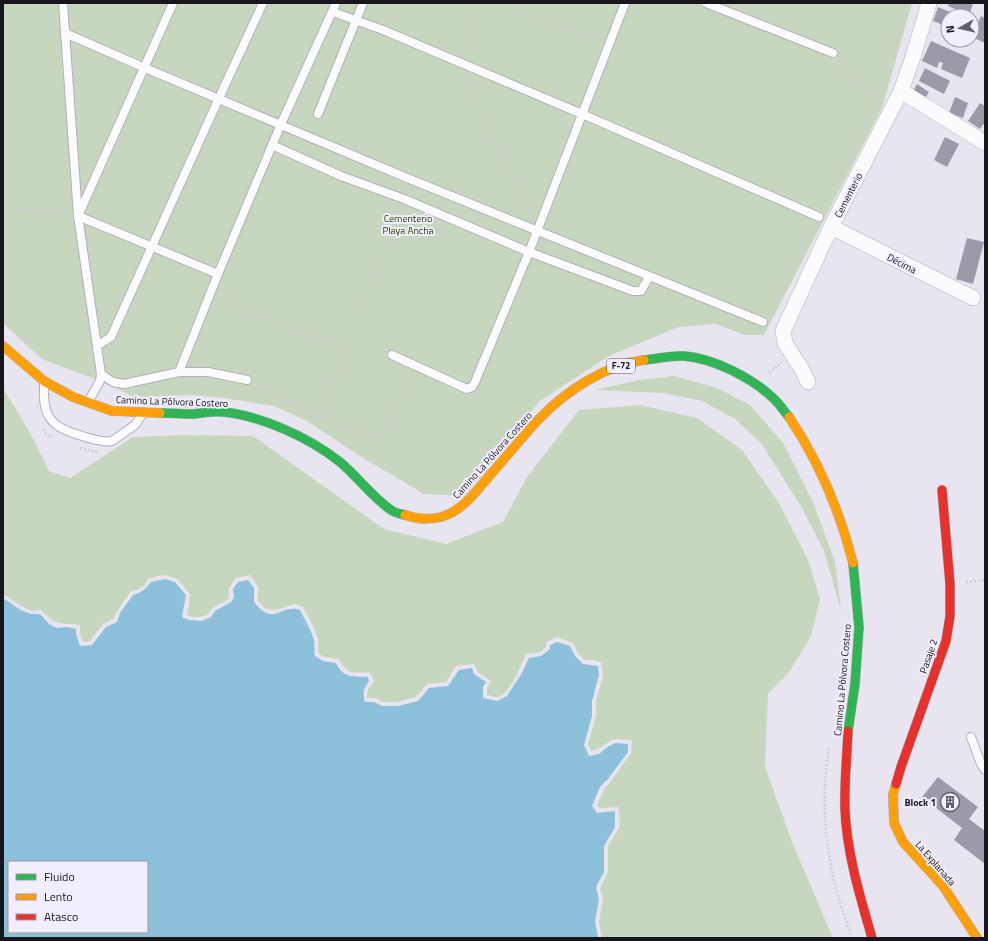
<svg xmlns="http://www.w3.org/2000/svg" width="988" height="941" viewBox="0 0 988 941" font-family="'Titillium Web',sans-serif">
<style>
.green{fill:#c7d7bf}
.water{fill:#8cc0db;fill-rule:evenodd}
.building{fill:#9e99a8}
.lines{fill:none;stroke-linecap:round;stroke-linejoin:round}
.lane-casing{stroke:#b2afb8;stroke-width:10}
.street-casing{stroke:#b2afb8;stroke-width:16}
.fast-casing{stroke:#b2afb8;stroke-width:10}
.slow-casing{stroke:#b2afb8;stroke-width:10}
.jam-casing{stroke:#b2afb8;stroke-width:10}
.path{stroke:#ceced1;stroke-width:2.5;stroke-dasharray:2 2;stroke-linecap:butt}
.lane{stroke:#fcfbfd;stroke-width:8}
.street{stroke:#fcfbfd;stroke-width:15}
.fast{stroke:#30b455;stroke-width:9}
.slow{stroke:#ff9f0a;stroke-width:9}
.jam{stroke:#e5322d;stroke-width:9}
.labels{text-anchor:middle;stroke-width:4;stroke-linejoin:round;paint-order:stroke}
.shield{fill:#f3eefe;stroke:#5a5760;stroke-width:1}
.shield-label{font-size:9px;font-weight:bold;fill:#18161d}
.street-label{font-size:10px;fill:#18161d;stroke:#f3eefe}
.park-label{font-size:10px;fill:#203f00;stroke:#f3eefe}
.poi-label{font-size:10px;font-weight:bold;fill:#18161d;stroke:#f3eefe;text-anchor:end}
</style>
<rect width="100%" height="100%" fill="#e8e4f0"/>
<g class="green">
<path d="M3 3H912L882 108 764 335H745L716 324 678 327 609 356 541 400 499 448 489 468 464 496 424 494 355 453 307 421 274 406 224 398 194 395 134 397 100 381 42 359 3 323Z"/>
<path d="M674 376 717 388 750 405 783 443 813 502 835 562 841 610 824 551 802 508 761 443 735 419 702 401 664 393 595 390 639 380Z"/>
<path d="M3 388 29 431 49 471 70 478 133 437 185 435 253 436 384 529 446 544 503 522 527 477 579 410 640 405 697 418 742 450 779 503 808 560 820 599 811 636 790 671 768 694 765 767 793 844 833 938H602L599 922 603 899 600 888 608 872V846L619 828 620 817 618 807 599 808 597 805 604 789 611 781 631 753 632 740C626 740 617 738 612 740 604 744 600 750 591 751L588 744 596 716V701L603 675 601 662 592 660H585L578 654 573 643 557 637 546 642V647L540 652 526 654C521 665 510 695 497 697 494 697 489 695 487 695V688L491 681 478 672 474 664 456 666 446 682 427 684 416 697 397 702H383L376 698H367C366 691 370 686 374 682L371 673C353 671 348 677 339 659L324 657 319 654C317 649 319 645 318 641 316 629 308 617 303 607L294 604C280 608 270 616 258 601V587L250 575 236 578 229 588C230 604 225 600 214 607 211 609 210 612 208 614 202 618 193 618 187 615L189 604 190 594 177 579 165 575 157 576 148 579 145 585 137 590 131 591 117 611 113 619 103 624 90 641 83 642 80 633V625C58 622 58 627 41 610L32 611 18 604 3 594Z"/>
</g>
<path class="water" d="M165 579 175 582 186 595 182 617 189 620 202 621 211 617 215 611 231 602 234 597 233 589 238 582 248 580 254 588V602C274 628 281 603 300 610 305 620 311 630 314 640 315 646 314 651 315 656L323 661 336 663C344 679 353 676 368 677L369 681C364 688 362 693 365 702H374L382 706H398L418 701 429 688 448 686 459 670 472 668 474 674 486 682 483 687V698L497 701 507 696 522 673 529 658 541 656 550 649V645L557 642 570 646 575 656 583 664 598 666 599 675 592 701V716L584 745 589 756 599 754 606 748 615 743 628 744V752L608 779 600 787 592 806 597 813 615 811V827L604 846V872L596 887 599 899 595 921 598 938H3V598C15 606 25 616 40 614L49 624 57 628 67 627 76 629V634L80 646 92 645 106 627 117 622 120 613 133 595C141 593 146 589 151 582ZM9 862H147V932H9Z"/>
<g class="building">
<path d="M949 3H970L973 4 969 15 948 6Z"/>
<path d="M938 7 960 16H948V27L933 21Z"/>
<path d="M981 16 985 18V43L972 37Z"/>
<path d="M931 41 970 58 962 78 941 69 943 63 939 62 937 68 922 61Z"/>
<path d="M925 68 950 81 944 94 919 81Z"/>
<path d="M917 84 929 92 924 100 912 93Z"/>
<path d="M955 97 968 103 963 118 949 113Z"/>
<path d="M980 103 985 106V122L980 129 968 121Z"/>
<path d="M945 137 959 144 947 167 934 160Z"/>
<path d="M967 238 984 242 973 284 956 279Z"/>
<path d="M938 777 978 807 969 819 985 831V864L954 840 962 828 922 797Z"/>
</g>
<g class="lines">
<g class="lane-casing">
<g id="lane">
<path d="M63 3 78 216 101 374 100 381 88 402"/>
<path d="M173 3 78 216 218 274 281 124 336 3"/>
<path d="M625 3 529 252 633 291H641L649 277"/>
<path d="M706 3 833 53"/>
<path d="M333 12 383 30 582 114 819 217"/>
<path d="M65 33 145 68 412 180 763 322"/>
<path d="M318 114 363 3"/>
<path d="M272 145 341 176 404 199 529 252 475 382 472 387 467 389 392 355"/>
<path d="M98 345 111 337 219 98 263 3"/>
<path d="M179 372 218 274"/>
<path d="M101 374 113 382 124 384 179 372H208L247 380"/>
<path d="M44 384C44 394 43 405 48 415 50 419 54 423 58 426 66 432 104 444 112 441L135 425 142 415"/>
<path d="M971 737 981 764 985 770"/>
</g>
</g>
<g class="street-casing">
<g id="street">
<path d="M901 91 985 143"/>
<path d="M831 227 973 298"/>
<path d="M808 382 801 368 785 343 783 331 831 227 901 91 913 57 929 3"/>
</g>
</g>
<g class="fast-casing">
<g id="fast">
<path d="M644 360C657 359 671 355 684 356 713 358 752 378 773 398 779 403 783 410 789 417"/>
<path d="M160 413C171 413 182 414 194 414 203 413 214 411 224 412 262 416 310 438 340 462 358 477 372 497 391 510 395 513 400 514 405 515"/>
<path d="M848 731 855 684 859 627 853 563"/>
</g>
</g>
<g class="slow-casing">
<g id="slow">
<path d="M3 346 44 381 73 397 112 411 160 413"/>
<path d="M789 417C818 460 840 512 853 563"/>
<path d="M405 515C416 519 429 520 441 517 463 511 477 490 491 474 507 456 523 436 539 419 566 391 605 365 644 360"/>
<path d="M896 784 893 795 894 823 903 842 943 886 977 938"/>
</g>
</g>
<g class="jam-casing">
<g id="jam">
<path d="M848 731C847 757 844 784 845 810 847 854 860 896 872 938"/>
<path d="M896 784 901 767 946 641 950 616V584L942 490"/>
</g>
</g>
<g class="path">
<path d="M495 3 600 41"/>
<path d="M387 21 395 3"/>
<path d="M461 53 478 3"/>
<path d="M464 76 530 217"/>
<path d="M878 98 903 3"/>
<path d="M829 196 878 98 840 70 837 62"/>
<path d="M3 208 68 215"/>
<path d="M226 284 228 304 345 349 320 417"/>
<path d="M359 313 400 208"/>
<path d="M768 313 814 226"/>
<path d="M769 373 782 362"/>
<path d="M255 384 320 417 380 441 410 374"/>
<path d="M44 429 46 434 53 437"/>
<path d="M80 448 95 452 98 450"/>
<path d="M966 582 985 580"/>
<path d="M829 748C818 809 828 877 851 934"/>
</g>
<use href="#lane" class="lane"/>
<use href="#street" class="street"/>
<use href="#fast" class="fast"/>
<use href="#slow" class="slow"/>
<use href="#jam" class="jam"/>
</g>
<defs>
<g id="building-ring" transform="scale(1)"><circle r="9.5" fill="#f3eefe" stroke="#615e67" stroke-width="1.5"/><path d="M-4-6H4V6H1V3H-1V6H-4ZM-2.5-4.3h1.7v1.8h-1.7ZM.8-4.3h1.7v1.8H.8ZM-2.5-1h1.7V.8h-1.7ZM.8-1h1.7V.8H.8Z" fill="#615e67"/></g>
</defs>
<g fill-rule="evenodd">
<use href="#building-ring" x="950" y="802"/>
</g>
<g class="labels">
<rect class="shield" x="607" y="359" width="28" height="14" rx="3"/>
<g class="shield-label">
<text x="621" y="369">F-72</text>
</g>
<g class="street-label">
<text transform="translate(848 195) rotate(-63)" y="4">Cementerio</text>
<text transform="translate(902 263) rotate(27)" y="4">Décima</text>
<text transform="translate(172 401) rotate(2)" y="4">Camino La Pólvora Costero</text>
<text transform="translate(492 455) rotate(-48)" y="4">Camino La Pólvora Costero</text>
<text transform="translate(928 656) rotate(-71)" y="4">Pasaje 2</text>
<text transform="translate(842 680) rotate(-85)" y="4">Camino La Pólvora Costero</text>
<text transform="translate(936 863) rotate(49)" y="4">La Explanada</text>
</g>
<g class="park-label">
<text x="408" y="222">Cementerio<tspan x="408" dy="12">Playa Ancha</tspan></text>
</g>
<g class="poi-label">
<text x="936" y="806">Block 1</text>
</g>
</g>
<rect width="988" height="941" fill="none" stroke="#18161d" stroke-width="8"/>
<rect x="8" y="861" width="140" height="72" fill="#f3eefe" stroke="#9b98a4"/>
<rect x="16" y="874" width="20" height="6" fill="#30b455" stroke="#9b98a4"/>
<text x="44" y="881" font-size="12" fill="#18161d">Fluido</text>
<rect x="16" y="894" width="20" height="6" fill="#ff9f0a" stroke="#9b98a4"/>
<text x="44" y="901" font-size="12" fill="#18161d">Lento</text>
<rect x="16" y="914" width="20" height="6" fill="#e5322d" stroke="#9b98a4"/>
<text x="44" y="921" font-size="12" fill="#18161d">Atasco</text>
<g transform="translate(960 28) rotate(262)"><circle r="19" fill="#f3eefe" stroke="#9b98a4"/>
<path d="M0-3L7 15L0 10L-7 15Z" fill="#615e67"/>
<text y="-6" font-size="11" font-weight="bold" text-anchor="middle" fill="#18161d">N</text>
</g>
</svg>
